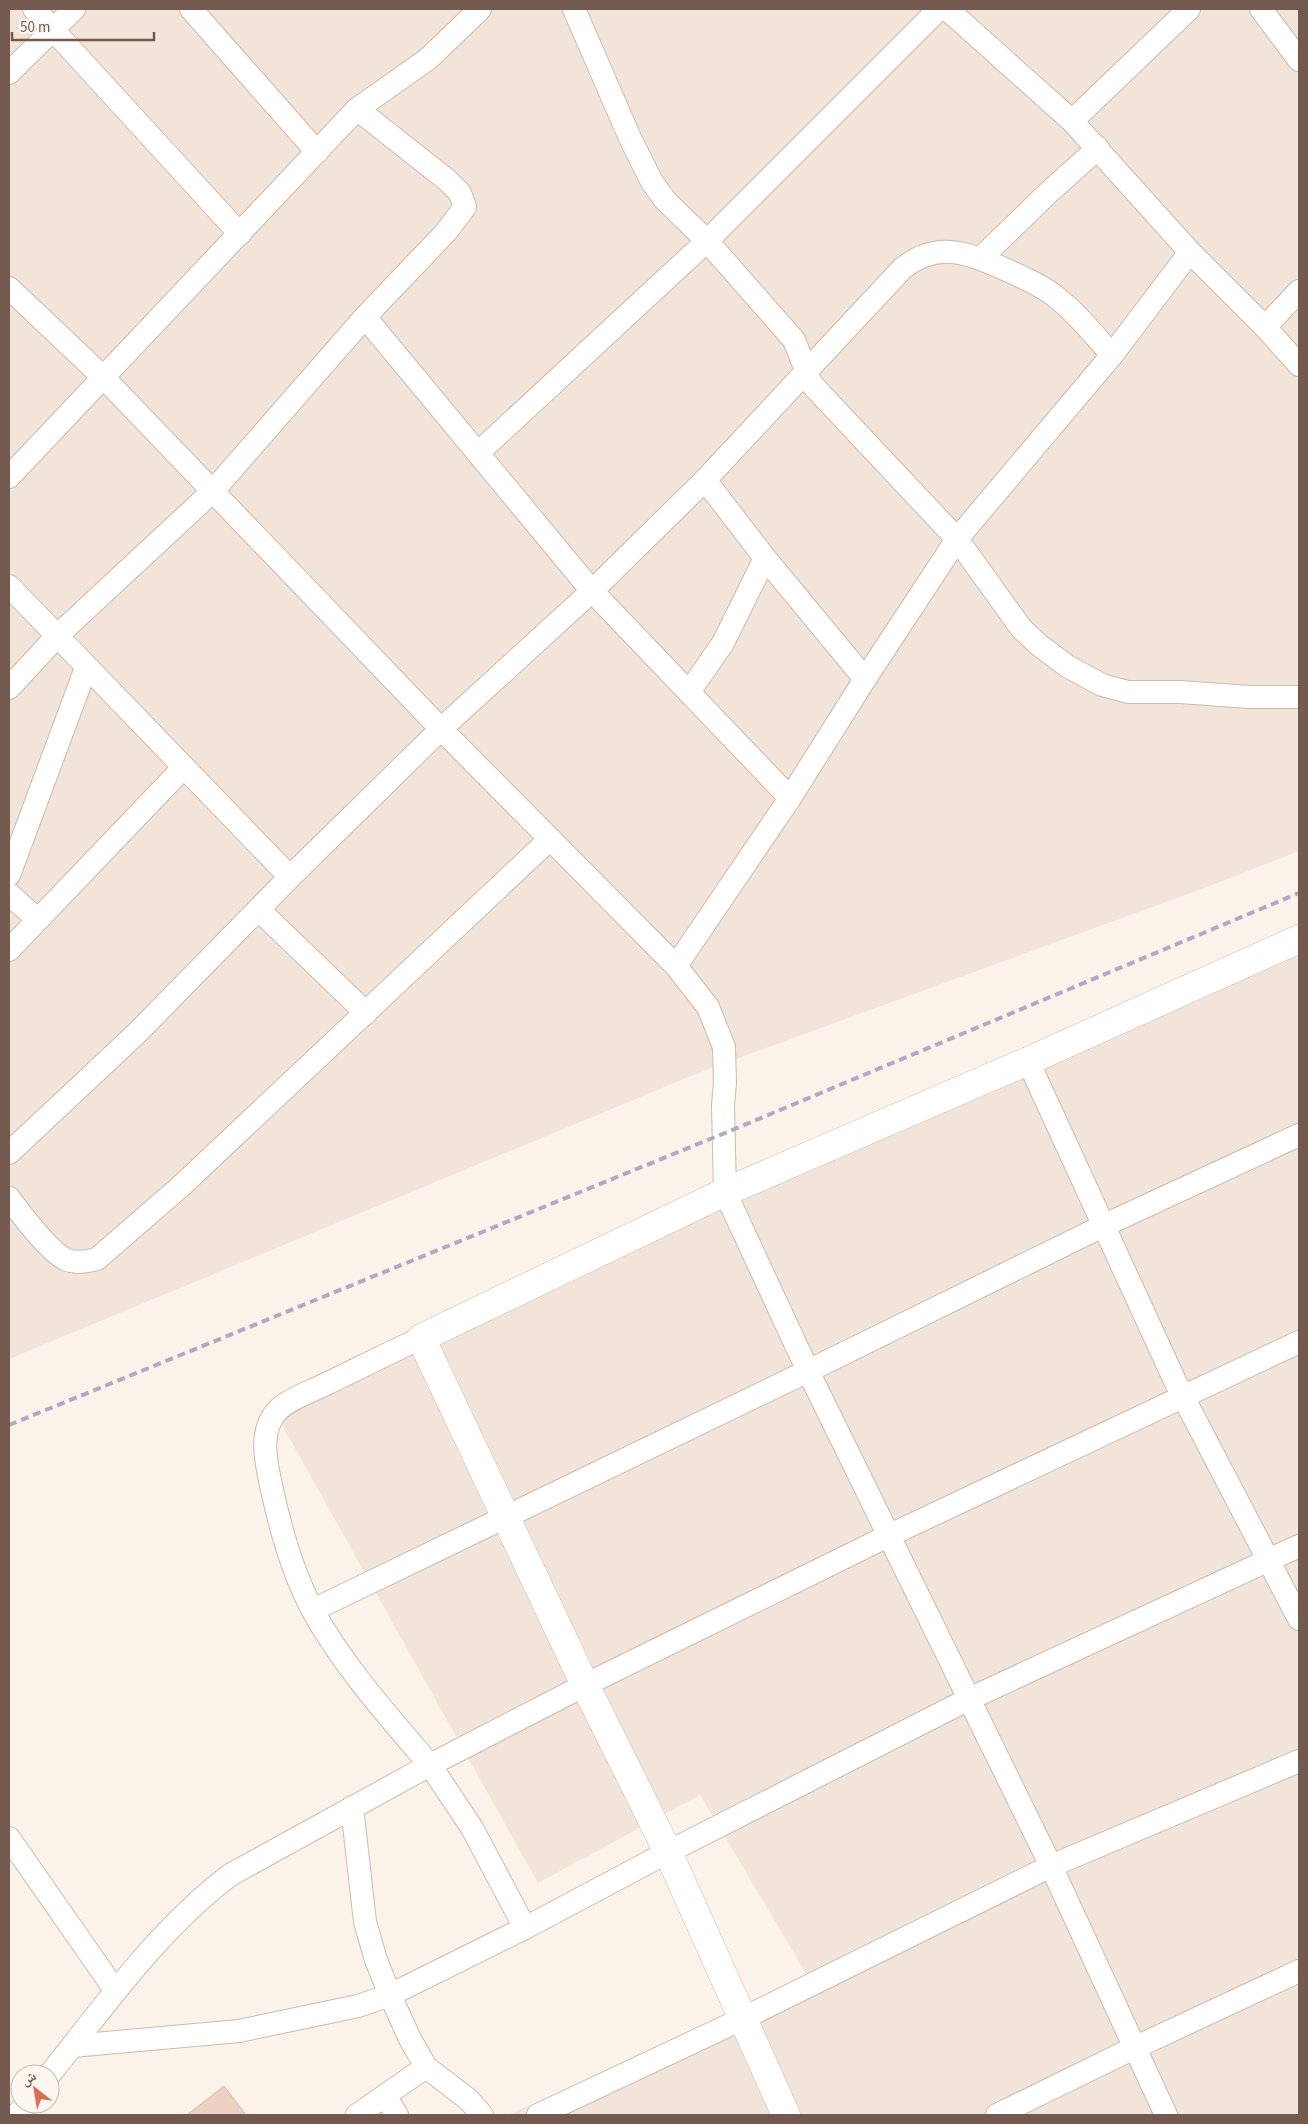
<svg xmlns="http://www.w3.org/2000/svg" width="1308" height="2124" viewBox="0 0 1308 2124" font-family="'Source Sans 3','Noto Naskh Arabic',sans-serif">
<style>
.residential{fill:#f2e4d8}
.building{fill:#eed1c3;stroke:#dfb7a4}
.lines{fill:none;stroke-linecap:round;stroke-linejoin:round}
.street-casing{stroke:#ccbaaf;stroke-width:24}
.secondary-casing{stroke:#d1bcb0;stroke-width:29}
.street{stroke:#fff;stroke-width:22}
.secondary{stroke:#fff;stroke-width:28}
.rail{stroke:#b5a7c4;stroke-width:4;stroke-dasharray:8 5;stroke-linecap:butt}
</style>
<rect width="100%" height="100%" fill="#fbf3e9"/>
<g class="residential">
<path d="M9 9H1299V851L1215 884 703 1071 9 1359Z"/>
<path d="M1299 949V2115H510V2114L810 1980 700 1795 538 1883 272 1407Z"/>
</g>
<path class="building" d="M224 2086 246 2115H187Z"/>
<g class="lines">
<g class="street-casing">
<g id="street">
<path d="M34 9 240 234"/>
<path d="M191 9 317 152"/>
<path d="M574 9 630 138 652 182 665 200 707 241 794 340 811 383 817 390 957 539 1021 628 1039 645 1067 666 1102 685 1128 692H1180L1250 697H1299"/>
<path d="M947 9 1072 121 1190 252 1265 327 1299 365"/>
<path d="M1261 9 1299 60"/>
<path d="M9 73 74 9"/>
<path d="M1072 121 1189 9"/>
<path d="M981 258 1047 194 1098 148"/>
<path d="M9 288 104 378 441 729 676 966 708 1007 724 1047 725 1083 723 1105 725 1192 808 1371 1051 1866 1166 2115"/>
<path d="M365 317 592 591 790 798"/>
<path d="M1265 327 1299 291"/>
<path d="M479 452 707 241 939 9"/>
<path d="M9 477 357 109 428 59 480 9"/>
<path d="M705 480 765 558 865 679"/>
<path d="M9 586 290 877"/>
<path d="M9 688 58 635 212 492 365 317 446 232 465 207 460 193 447 180 357 109"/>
<path d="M689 692 723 643 765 558"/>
<path d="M9 875 86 668"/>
<path d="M9 894 37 919"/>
<path d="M259 910 366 1013"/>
<path d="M9 950 184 767"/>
<path d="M676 966 790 798 865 679 957 539 1112 355 1190 252"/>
<path d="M1028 1061 1175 1381 1299 1619"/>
<path d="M9 1153 136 1034 290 877 441 729 592 591 705 480 902 269C938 239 971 254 1009 271 1025 279 1042 285 1056 297 1077 313 1094 335 1112 355"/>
<path d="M9 1198C21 1214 50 1253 67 1260 77 1264 88 1261 97 1259L180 1187 550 839"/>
<path d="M313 1610 808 1371 1105 1225 1299 1135"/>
<path d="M352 1807 365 1922 376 1960 390 1995 410 2039 426 2067 469 2100 482 2115"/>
<path d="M9 1838 115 1990"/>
<path d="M525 1928 472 1828 430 1765 585 1685 888 1536 1299 1342"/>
<path d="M72 2046 239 2031 358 2006 390 1995 525 1928 668 1852 969 1699 1299 1546"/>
<path d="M50 2074C106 2004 158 1930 230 1875L430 1765C388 1716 344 1667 313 1611 292 1572 280 1528 271 1485 266 1463 259 1432 276 1412 288 1399 310 1392 326 1384 357 1369 389 1353 421 1338"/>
<path d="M385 2096 397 2115"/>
<path d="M17 2115 26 2104"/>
<path d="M357 2115 426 2067"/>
<path d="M538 2115 742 2019 1051 1866 1299 1761"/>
<path d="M997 2115 1134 2048 1299 1971"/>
</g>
</g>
<g class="secondary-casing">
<path id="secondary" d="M786 2115 668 1852 585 1685 421 1338 725 1192 1028 1061 1299 939"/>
</g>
<use href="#street" class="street"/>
<use href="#secondary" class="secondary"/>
<path class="rail" d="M9 1425 725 1133 1299 893"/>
</g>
<rect width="1308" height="2124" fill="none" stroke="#73594e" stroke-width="20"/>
<g transform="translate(35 2089) rotate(329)"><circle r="24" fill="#fef7ef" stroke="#c6b8af"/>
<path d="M0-4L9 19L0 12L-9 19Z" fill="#da6c58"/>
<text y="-8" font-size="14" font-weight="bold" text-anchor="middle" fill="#73594e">ش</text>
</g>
<path d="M12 32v8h142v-8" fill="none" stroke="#73594e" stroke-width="2.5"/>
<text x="20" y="32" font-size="15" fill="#73594e" stroke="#fef7ef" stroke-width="4" paint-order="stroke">50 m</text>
</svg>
